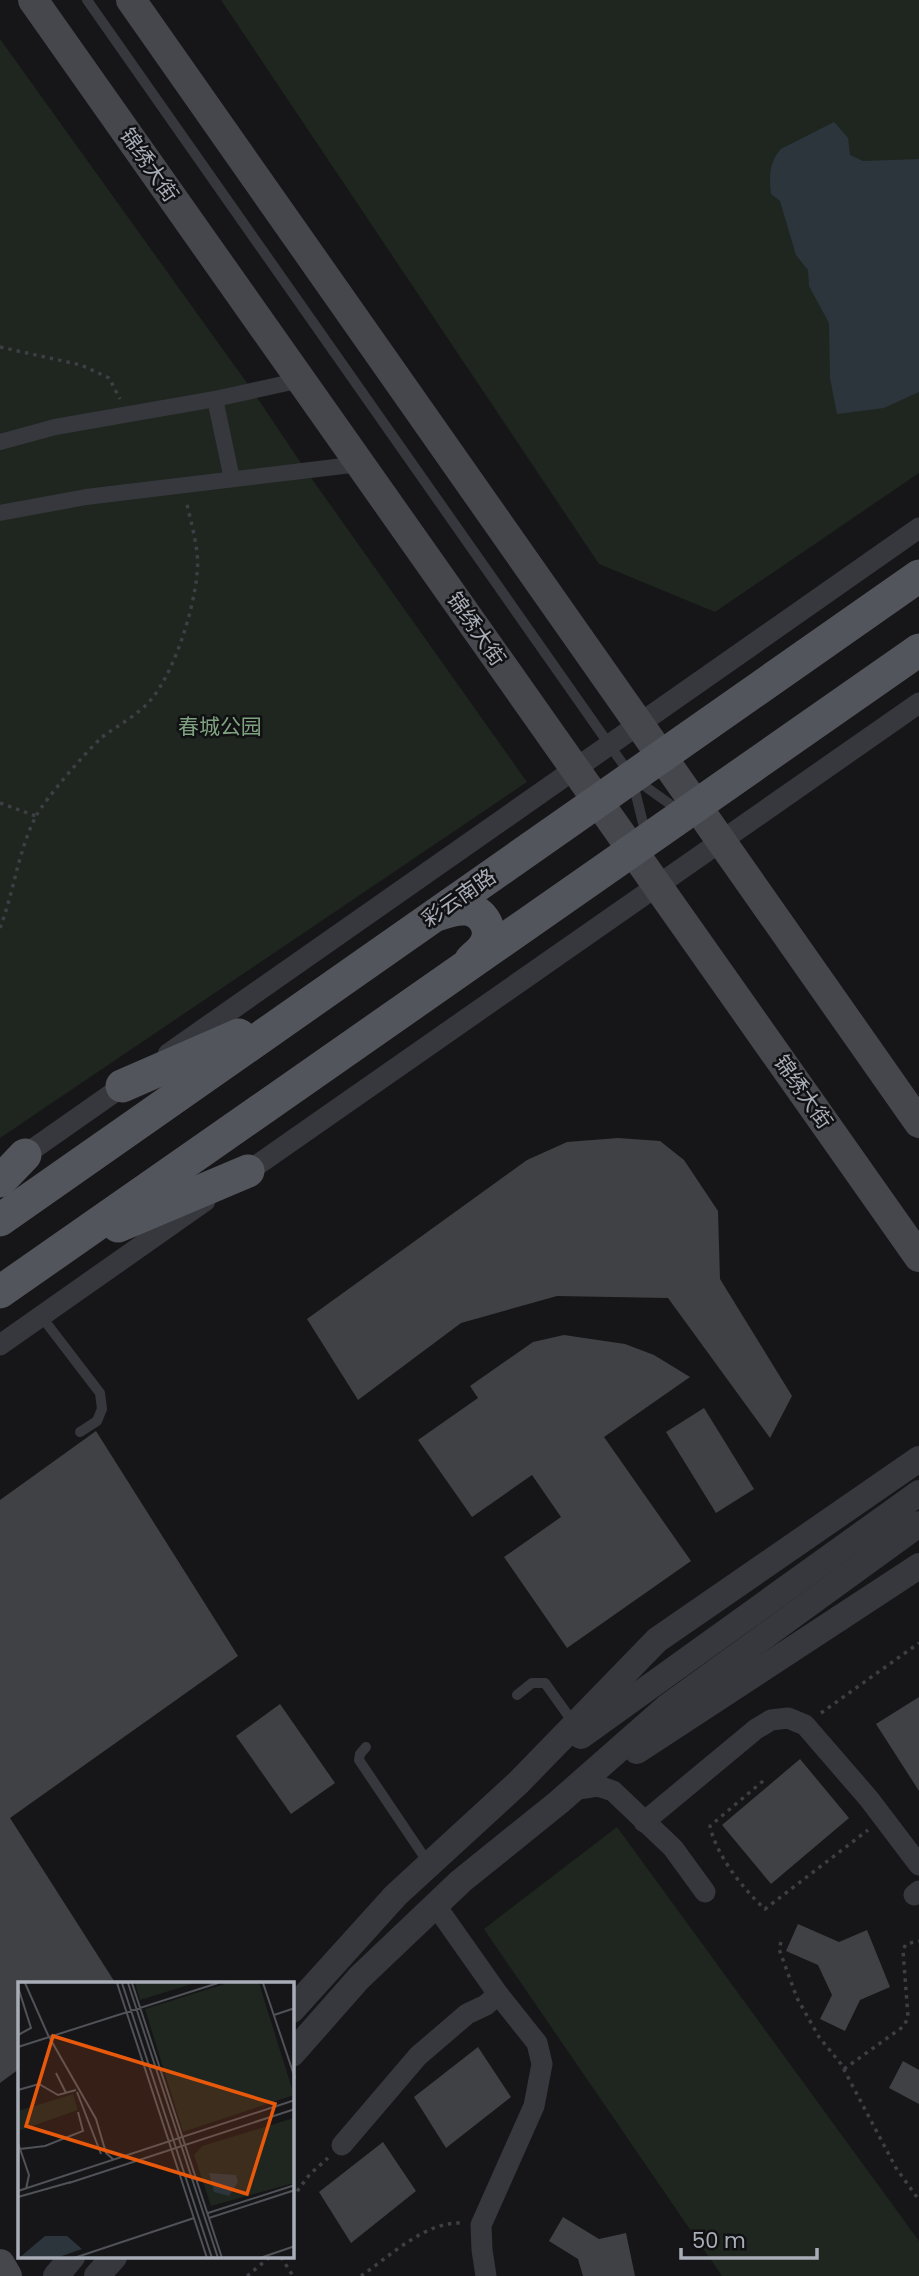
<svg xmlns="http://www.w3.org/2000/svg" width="919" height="2276" viewBox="0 0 919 2276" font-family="Poppins,'Noto Sans SC',sans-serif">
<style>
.green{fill:#1e261f}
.water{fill:#2c353c}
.building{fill:#404145}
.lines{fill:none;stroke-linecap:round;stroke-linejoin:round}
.path{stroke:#3d3f44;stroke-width:3.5;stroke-dasharray:3.5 5;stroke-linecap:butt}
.service{stroke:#37383d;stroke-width:10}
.pedestrian{stroke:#37383d;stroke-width:16}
.minor{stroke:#37383d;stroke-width:21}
.tertiary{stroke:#37383d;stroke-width:26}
.secondary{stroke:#45474d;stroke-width:30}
.primary{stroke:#53555c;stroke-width:33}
.labels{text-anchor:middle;stroke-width:5;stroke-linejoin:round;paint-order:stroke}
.street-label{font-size:21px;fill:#a8adb8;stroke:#111113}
.park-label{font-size:21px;fill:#7fa381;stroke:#111113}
.inset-road{fill:none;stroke:#505258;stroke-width:2}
.view{fill:#e8590c;fill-opacity:0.15;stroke:#e8590c;stroke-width:3.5}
.inset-edge{fill:none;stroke:#a8adb8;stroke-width:3.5}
</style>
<rect width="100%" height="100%" fill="#161618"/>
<g class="green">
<path d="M221 0H919V473L715 612 599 564Z"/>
<path d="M0 39 252 390 307 472 527 782 0 1138Z"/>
<path d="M617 1827 919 2241V2276H722L484 1929Z"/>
</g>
<path class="water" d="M834 122 848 138 850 155 863 161 919 159V392L884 408 837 414 830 378 829 323 809 286 808 270 796 255 780 201 771 194C769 177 769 162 781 149Z"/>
<g class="building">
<path d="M618 1138 660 1141 684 1160 718 1211 720 1279 792 1396 770 1438 668 1298 557 1296 461 1323 358 1400 307 1319 527 1160 567 1142Z"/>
<path d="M564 1335 625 1344 654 1355 690 1377 604 1437 691 1561 567 1648 504 1557 561 1517 532 1475 472 1517 418 1440 478 1398 470 1386 533 1342Z"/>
<path d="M704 1408 754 1489 716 1513 666 1432Z"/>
<path d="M96 1431 238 1656 10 1818 116 1984H19V2069L0 2083V1500Z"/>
<path d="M919 1697V1791L876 1724Z"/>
<path d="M280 1704 335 1783 291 1814 236 1736Z"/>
<path d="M800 1759 849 1818 771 1884 722 1825Z"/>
<path d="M798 1924 839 1942 867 1930 890 1987 860 2000 845 2031 820 2019 832 1995 818 1965 786 1951Z"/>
<path d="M478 2047 511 2097 446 2148 414 2097Z"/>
<path d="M903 2061 919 2070V2104L889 2088Z"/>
<path d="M383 2142 416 2191 351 2243 319 2192Z"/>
<path d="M563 2217 599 2239 626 2233 635 2276H583L578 2259 549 2241Z"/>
</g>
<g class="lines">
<g class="path">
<path d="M0 347 81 365 109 378 120 399"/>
<path d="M0 803 36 816"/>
<path d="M0 928C14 892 18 851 36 816 46 798 85 753 101 738 115 727 131 719 144 707 172 682 194 610 197 574 200 551 191 523 186 500"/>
<path d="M821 1713 919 1643"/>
<path d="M763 1781 710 1826C716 1855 743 1889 765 1909L868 1830"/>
<path d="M781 1942 779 1949 797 1998 819 2037 841 2064 896 2168 919 2200"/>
<path d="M844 2069 904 2026 908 2017 903 1950 906 1944 919 1941"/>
<path d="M292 2198 310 2174 328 2158"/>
<path d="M281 2257 293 2276"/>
<path d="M247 2276 270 2257"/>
<path d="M361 2276C390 2256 426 2221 462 2223"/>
</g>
<g class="service">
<path d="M87 0 632 777 681 812"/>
<path d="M633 783 646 835"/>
<path d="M41 1316 100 1393 102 1409 97 1421 80 1432"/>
<path d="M517 1695 532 1683H545L575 1725"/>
<path d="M366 1747 360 1754 359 1760 429 1864"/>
</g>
<g class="pedestrian">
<path d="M215 399 232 479"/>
<path d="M0 442 55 427 215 399 301 380"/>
<path d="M0 513 86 497 360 464"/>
</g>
<g class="minor">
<path d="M168 1054 919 528"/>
<path d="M16 1161 133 1079"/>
<path d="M240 1177 919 703"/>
<path d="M0 1345 205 1201"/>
<path d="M578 1789 598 1786 613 1791 673 1848 705 1892"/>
<path d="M644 1822 756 1729 771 1720 788 1718 805 1725 869 1799 919 1865"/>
<path d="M914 1895 919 1891"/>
<path d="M436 1906 498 1994 537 2043 542 2064 534 2106 481 2225 482 2250 486 2276"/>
<path d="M342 2145 418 2056 467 2014 486 2005 498 1994"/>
</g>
<g class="tertiary">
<path d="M581 1736 919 1493"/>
<path d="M637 1751 919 1566"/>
<path d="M292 2010 396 1895 518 1783 657 1640 919 1459"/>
<path d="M292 2054 359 1978 461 1881 559 1802 667 1707 919 1524"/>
<path d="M56 2276 72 2257"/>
<path d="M97 2276 114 2257"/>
</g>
<g class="secondary">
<path d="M33 0 919 1257"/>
<path d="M131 0 919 1123"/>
<path d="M0 2264 7 2276"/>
</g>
<g class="primary">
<path d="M436 915C445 912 454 909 463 909 480 908 494 927 486 943 483 950 476 955 471 960"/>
<path d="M122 1086 239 1035"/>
<path d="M0 1181 25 1155"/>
<path d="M0 1220 919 576"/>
<path d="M118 1226 248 1171"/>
<path d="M0 1292 919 650"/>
</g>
</g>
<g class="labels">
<g class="street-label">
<text transform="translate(149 165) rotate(55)" y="7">锦绣大街</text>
<text transform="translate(476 629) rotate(55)" y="7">锦绣大街</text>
<text transform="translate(459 898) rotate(-35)" y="7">彩云南路</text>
<text transform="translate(803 1092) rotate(55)" y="7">锦绣大街</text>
</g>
<g class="park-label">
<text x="220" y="734">春城公园</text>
</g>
</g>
<g transform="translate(18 1982)">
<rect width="276" height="276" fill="#161618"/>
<path d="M117 1H177L122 18ZM210 1H241L276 113 165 150 127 27ZM55 112 60 128 0 149V129ZM276 136V201L193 224 176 173 184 164Z" fill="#1e261f"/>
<path d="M191 191 218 193 220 200 211 214 196 210ZM27 254H49L64 267 38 276H1Z" fill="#2c353c"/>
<path class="inset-road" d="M7 1 30 53 78 137 88 171 96 178M99 1 189 276M104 1 194 276M110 1 200 276M114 1 204 276M245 1 277 96M0 5 13 46 0 53M256 33 277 26M0 65 200 1M38 91 48 111M0 108 21 102 40 113 58 108M59 110 83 172M0 161 11 193 8 207M2 167 27 164 65 149 60 130M51 201 277 127M0 209 277 118M0 215 53 200M190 231 277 203M191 236 277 208M56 276 176 236M242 276 277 264"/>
<path class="view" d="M35 54 257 122 229 212 8 144Z"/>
<rect width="276" height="276" class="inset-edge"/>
</g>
<path d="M681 2248v10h136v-10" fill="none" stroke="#a8adb8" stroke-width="3.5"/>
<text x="692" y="2248" font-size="21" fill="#a8adb8" stroke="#111113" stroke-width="5" paint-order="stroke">50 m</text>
</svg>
